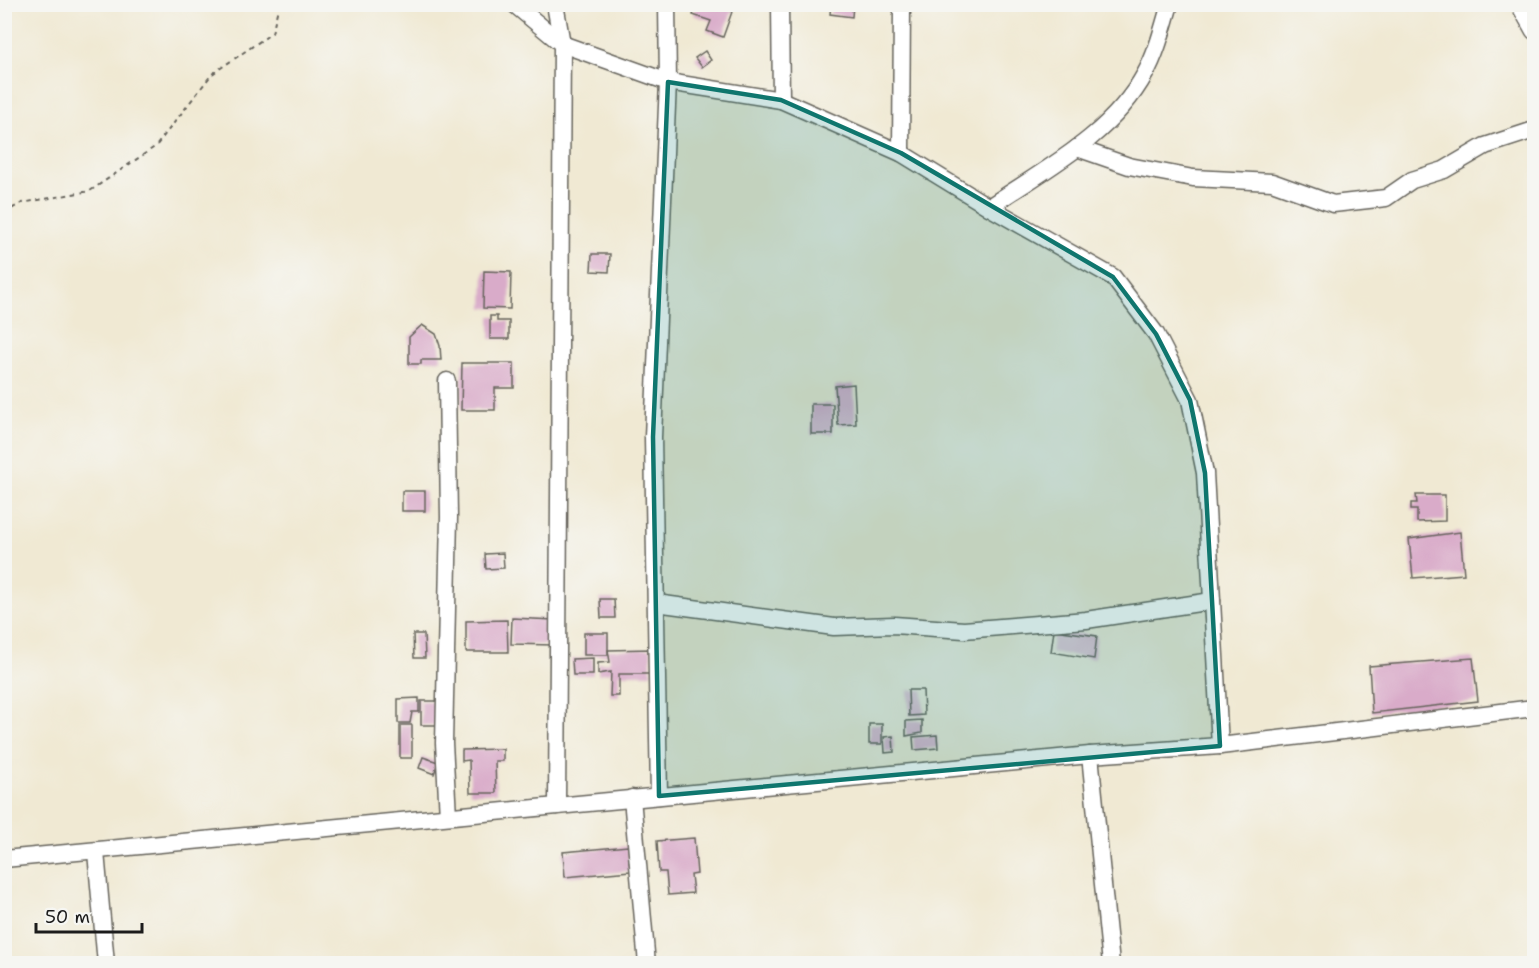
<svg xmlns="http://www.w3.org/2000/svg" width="1539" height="968" viewBox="0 0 1539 968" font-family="'Shantell Sans',sans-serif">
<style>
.building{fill:#d9abc9}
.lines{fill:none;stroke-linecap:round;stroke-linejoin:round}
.minor-casing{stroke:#66645c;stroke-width:19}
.path{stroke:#66645c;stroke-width:2;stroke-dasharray:4.5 4.5;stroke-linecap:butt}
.minor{stroke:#fff;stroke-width:16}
.marked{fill:#0f766e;fill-opacity:0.2;stroke:#0f766e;stroke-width:4.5;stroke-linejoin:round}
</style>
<rect width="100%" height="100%" fill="#f6f6f2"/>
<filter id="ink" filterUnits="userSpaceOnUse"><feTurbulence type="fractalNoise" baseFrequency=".0167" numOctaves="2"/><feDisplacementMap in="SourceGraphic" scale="12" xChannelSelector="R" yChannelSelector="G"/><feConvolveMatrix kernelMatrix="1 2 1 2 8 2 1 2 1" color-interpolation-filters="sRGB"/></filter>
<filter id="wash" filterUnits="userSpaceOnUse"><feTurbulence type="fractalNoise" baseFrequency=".008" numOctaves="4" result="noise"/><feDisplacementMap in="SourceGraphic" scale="24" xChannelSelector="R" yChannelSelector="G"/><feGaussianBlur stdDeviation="1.35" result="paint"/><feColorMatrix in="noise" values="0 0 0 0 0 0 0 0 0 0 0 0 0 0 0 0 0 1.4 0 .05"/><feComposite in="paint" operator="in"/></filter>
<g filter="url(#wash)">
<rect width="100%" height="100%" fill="#f0e9d3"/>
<g id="blocks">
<g class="building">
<path d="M696 4H720L733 9 723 37 707 31 711 21 693 15Z"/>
<path d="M831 4H853L852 17 830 14Z"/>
<path d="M705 51 711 60 702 67 695 58Z"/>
<path d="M592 254H610L609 272 591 271Z"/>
<path d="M484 271 511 272 510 309 483 308Z"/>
<path d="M490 316H497V321H509V339H490Z"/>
<path d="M422 325 436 334 440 346 441 360H421V364H409V337Z"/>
<path d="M462 363H514V388H495V410H461Z"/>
<path d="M854 384 856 424 838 425 835 386Z"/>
<rect x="811" y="404" width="22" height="30"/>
<rect x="402" y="491" width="23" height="20"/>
<path d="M1416 495H1445V521L1417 522V510H1411V503H1417Z"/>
<path d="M1460 532 1464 574 1413 578 1409 539Z"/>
<path d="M503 553 504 568 486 569 485 554Z"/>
<path d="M600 599H614L615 618H601Z"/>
<path d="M512 618 554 620 553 645 511 644Z"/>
<path d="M507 620 508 652H466V621Z"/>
<path d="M1054 630 1097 636 1094 659 1051 652Z"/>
<rect x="584" y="633" width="24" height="22"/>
<path d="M413 634H424L425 658H414Z"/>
<path d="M651 649V674H619V696H610L611 672 598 674V663L610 662 608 650Z"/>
<path d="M593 658V675H573L572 659Z"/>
<path d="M1473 658 1478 701 1372 713 1369 666Z"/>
<path d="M908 690H923L924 715 909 716Z"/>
<path d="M419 698V712H412L410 723H398V699Z"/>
<rect x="421" y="701" width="16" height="24"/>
<path d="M922 720V733L906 736V721Z"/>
<rect x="869" y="724" width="13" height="20"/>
<rect x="400" y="725" width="12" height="33"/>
<path d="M937 735 938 748 914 750 913 737Z"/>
<path d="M893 736 894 752 885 753 884 737Z"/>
<path d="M503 749V761H495L496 793H470L469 760 462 761V750Z"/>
<path d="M423 757 438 762 434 774 419 768Z"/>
<path d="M694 838 697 874 691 875 693 893 668 895 666 872H659L657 841Z"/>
<path d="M628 846 630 871 565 877 563 852Z"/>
</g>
</g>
</g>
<g filter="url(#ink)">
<use href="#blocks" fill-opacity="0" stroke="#66645c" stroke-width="1.5"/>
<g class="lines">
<g class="minor-casing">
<g id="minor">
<path d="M514 4 562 44 668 82 781 100 901 153 989 207 1113 277 1156 334 1190 400 1205 473 1220 746"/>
<path d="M555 4 562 44 557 806"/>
<path d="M780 4 781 100"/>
<path d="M1519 4 1534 31"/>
<path d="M1077 148 1129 166 1193 178 1272 182 1333 204 1386 198 1412 180 1444 170 1485 146 1534 130"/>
<path d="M901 153 902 4"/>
<path d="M989 207C1045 169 1111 136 1145 74 1157 53 1163 27 1170 4"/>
<path d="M447 381 449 517 444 743 448 816"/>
<path d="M656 603 834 627 894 625 964 630 1086 620 1212 601"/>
<path d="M1090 755 1111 964"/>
<path d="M659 796 653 437 668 82 667 4"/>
<path d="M632 798 647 964"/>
<path d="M96 852 106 964"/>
<path d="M4 859 1090 755 1220 746 1534 708"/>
</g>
</g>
<path class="path" d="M4 213 22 203 90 191 156 146 212 74 272 33 279 4"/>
<use href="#minor" class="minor"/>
</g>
</g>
<path class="marked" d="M668 82 781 100 901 153 1113 277 1156 334 1190 400 1205 473 1220 746 659 796 653 437Z"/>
<rect width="1539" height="968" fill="none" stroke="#f6f6f2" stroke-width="24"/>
<path d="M36 923v9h106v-9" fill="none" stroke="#1c1c1c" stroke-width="3"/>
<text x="45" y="923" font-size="18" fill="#1c1c1c" stroke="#f6f6f2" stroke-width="4.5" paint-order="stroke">50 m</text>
</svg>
